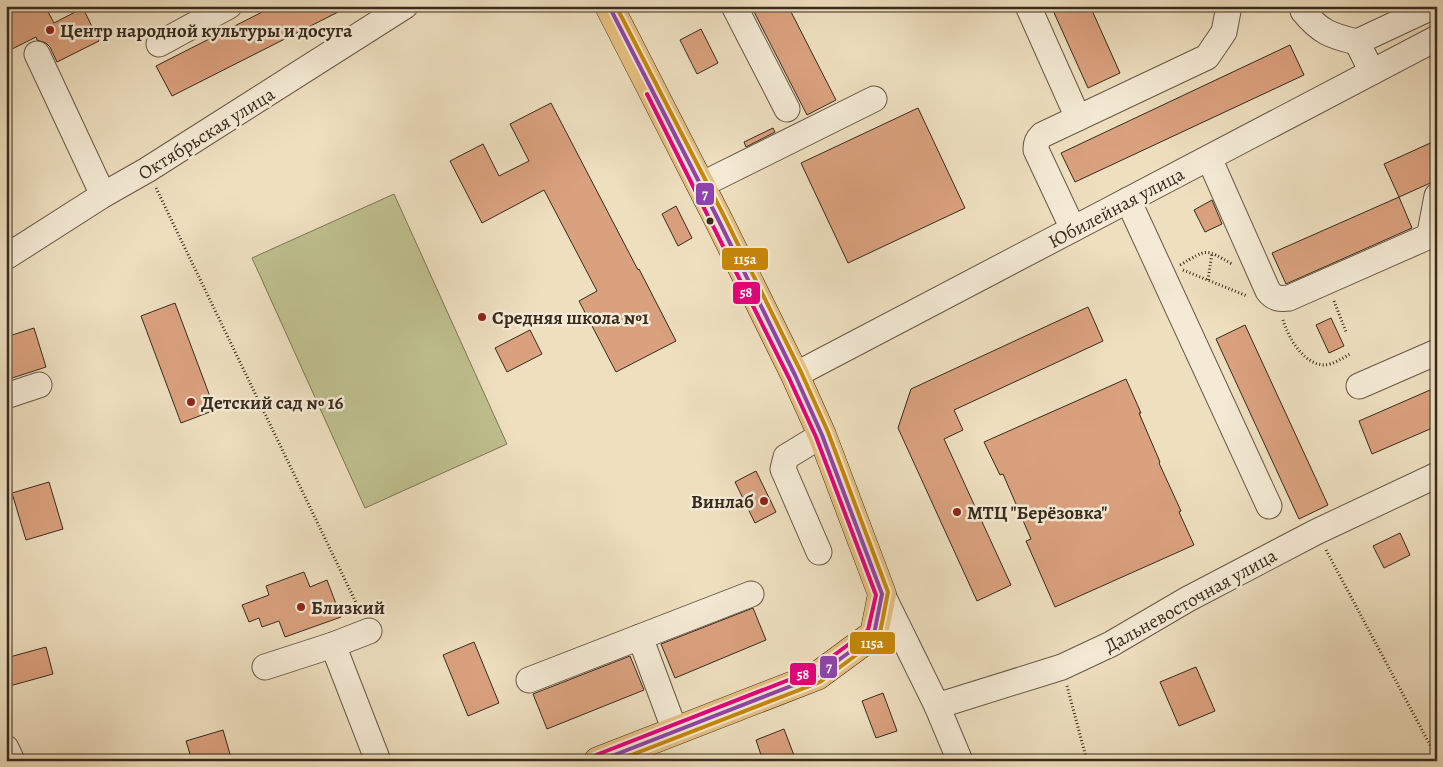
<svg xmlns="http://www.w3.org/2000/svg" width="1443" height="767" viewBox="0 0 1443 767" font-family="Alegreya,serif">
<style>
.green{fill:#bfc08e;stroke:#7c7656}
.building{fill:#daa17e;stroke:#382b1d}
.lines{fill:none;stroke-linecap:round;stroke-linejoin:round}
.minor-casing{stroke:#665846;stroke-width:27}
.major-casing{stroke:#382b1d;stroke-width:29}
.path{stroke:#382b1d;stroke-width:3;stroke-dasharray:1 2.5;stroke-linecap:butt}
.minor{stroke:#f4ead5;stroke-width:25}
.major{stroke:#e7c080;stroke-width:28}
.bus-1-casing{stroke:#f4ead5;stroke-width:8}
.bus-2-casing{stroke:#f4ead5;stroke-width:8}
.bus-3-casing{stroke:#f4ead5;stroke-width:8}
.bus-1{stroke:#8e44ad;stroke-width:4}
.bus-2{stroke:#c78707;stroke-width:4}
.bus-3{stroke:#e5007d;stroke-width:4}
.poi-dot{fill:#8f2418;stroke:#f4ead5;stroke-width:2}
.bus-dot{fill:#382b1d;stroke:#f4ead5;stroke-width:2}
.labels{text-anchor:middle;stroke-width:5;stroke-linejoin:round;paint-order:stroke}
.poi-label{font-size:19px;font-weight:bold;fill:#382b1d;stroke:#f4ead5;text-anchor:start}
.street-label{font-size:19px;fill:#382b1d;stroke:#f4ead5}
.line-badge{stroke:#f4ead5;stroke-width:2}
.badge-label{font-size:14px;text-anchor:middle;font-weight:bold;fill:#fff}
</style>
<rect width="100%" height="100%" fill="#eedfbf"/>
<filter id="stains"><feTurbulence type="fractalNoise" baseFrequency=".004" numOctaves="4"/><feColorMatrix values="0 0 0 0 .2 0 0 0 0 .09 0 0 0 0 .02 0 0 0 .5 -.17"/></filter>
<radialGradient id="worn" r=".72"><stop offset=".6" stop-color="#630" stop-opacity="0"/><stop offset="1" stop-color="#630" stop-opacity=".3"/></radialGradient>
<path class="green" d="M394 194 507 444 365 508 252 258Z"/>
<g class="building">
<path d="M16 6H45L54 23 83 8 99 41 57 62 50 47 46 43 37 40 36 37 6 52V11Z"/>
<path d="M274 6H350L172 96 156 66Z"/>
<path d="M751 6H788L836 100 807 115Z"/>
<path d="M1051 6H1090L1120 73 1088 88Z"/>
<path d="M701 29 718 63 697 74 680 40Z"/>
<path d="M1290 45 1304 75 1075 182 1061 153Z"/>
<path d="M551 103 638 270 639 269 676 341 616 372 579 301 597 291 544 190 482 223 450 161 483 144 499 176 529 161 510 124Z"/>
<path d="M918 108 965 208 848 263 801 163Z"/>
<path d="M773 128 775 132 746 147 744 142Z"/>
<path d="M1437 140V180L1399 197 1384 164Z"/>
<path d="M1399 197 1412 228 1286 284 1272 253Z"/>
<path d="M1212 200 1222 224 1205 232 1194 210Z"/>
<path d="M676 206 692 238 678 246 662 214Z"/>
<path d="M175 303 215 410 181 423 141 316Z"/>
<path d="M1088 307 1103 341 954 410 963 430 944 439 1011 585 977 601 898 428 911 389Z"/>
<path d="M1331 318 1344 346 1329 353 1316 325Z"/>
<path d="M1245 325 1328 505 1299 519 1216 339Z"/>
<path d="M34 328 46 367 6 380V337Z"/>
<path d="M530 330 542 354 507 372 495 348Z"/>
<path d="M1126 379 1141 413H1139L1160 462 1159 463 1181 511 1179 512 1194 545 1055 607 1026 541 1031 539 1003 474 1000 475 984 442Z"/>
<path d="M1437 387V426L1372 454 1359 421Z"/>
<path d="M756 471 776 512 755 523 735 482Z"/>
<path d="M49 482 63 529 26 540 12 493Z"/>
<path d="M1400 533 1410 555 1384 568 1373 546Z"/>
<path d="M304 572 310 587 327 580 341 617 285 637 279 621 262 627 259 618 249 622 242 605 269 595 266 586Z"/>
<path d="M753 608 766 640 675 678 661 644Z"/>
<path d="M474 642 499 703 468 716 443 655Z"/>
<path d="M46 647 53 674 6 687V658Z"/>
<path d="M630 656 644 690 547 729 533 694Z"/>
<path d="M1196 667 1215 711 1179 726 1160 682Z"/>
<path d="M883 693 897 731 876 738 862 701Z"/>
<path d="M784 729 795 758 787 761H763L756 740Z"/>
<path d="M223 730 232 761H192L186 741Z"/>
</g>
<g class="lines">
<g class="minor-casing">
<g id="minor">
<path d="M734 6 787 109"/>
<path d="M1028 6 1078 118 1207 57 1224 32 1229 6"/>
<path d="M1303 11C1320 32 1331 36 1357 42"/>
<path d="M159 44 229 6"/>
<path d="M37 54 103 195"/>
<path d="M1372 72 1357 42 1434 6"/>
<path d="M1209 158 1268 291C1274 299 1280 299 1289 298L1425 238 1430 233 1437 196"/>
<path d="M701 185 874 99"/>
<path d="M1128 200 1269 506"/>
<path d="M1073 229 1036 150C1036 143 1037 140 1042 135L1078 118"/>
<path d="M6 257 103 195 147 170 405 6"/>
<path d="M795 375 1437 38"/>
<path d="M1359 386 1437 352"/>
<path d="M6 396 39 385"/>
<path d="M819 552 783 469 786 457 822 435"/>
<path d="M882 594 937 706 960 761"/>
<path d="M640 637 675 731"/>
<path d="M333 645 378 761"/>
<path d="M265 667 333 645 369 631"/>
<path d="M529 680 751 594"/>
<path d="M937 706 1062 667 1111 644 1188 599 1316 532 1437 475"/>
<path d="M6 748 12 761"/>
</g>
</g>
<g class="major-casing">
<path id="major" d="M598 761 817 676 874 634 882 594 822 435 795 375 719 221 609 6"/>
</g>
<g class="path">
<path d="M156 188 361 613"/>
<path d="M1180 265C1208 249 1204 248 1232 264"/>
<path d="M1183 270 1247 296"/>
<path d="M1208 280 1212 253"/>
<path d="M1334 301 1346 332"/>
<path d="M1283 320C1288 337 1303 364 1324 365 1332 365 1343 358 1350 354"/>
<path d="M1326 550 1437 758"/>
<path d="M1067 686 1087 761"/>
</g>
<use href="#minor" class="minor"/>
<use href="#major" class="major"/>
<g class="bus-1-casing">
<path id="bus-1" d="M599 761 817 676 874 634 882 594 822 435 795 375 719 221 609 6"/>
</g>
<g class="bus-2-casing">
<path id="bus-2" d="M616 761 820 682 879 638 888 592 828 432 801 372 725 218 616 6"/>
</g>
<g class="bus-3-casing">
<path id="bus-3" d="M596 755 814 670 868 630 876 595 816 437 789 378 647 94"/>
</g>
<use href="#bus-1" class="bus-1"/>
<use href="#bus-2" class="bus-2"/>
<use href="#bus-3" class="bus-3"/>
</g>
<g class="poi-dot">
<circle cx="50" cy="30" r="5"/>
<circle cx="482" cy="317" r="5"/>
<circle cx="191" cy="402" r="5"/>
<circle cx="764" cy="501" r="5"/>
<circle cx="957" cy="512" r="5"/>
<circle cx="301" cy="607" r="5"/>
</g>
<circle class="bus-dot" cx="710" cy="221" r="4.5"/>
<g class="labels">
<g class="poi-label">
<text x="60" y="37">Центр народной культуры и досуга</text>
<text x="492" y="324">Средняя школа №1</text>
<text x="201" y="409">Детский сад № 16</text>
<text x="754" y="508" text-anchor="end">Винлаб</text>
<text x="967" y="519">МТЦ "Берёзовка"</text>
<text x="311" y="614">Близкий</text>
</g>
<g class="street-label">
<text transform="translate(206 133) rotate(-32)" y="7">Октябрьская улица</text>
<text transform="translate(1116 207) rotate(-28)" y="7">Юбилейная улица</text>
<text transform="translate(1190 600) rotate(-29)" y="7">Дальневосточная улица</text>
</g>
</g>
<g class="line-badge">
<rect x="695" y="182" width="20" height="24" rx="5" fill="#8e44ad"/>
<rect x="721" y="247" width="48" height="24" rx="5" fill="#c78707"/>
<rect x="732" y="281" width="29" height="24" rx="5" fill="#e5007d"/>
<rect x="849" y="631" width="47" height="24" rx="5" fill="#c78707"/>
<rect x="819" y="655" width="19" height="24" rx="5" fill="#8e44ad"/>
<rect x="789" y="662" width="28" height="24" rx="5" fill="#e5007d"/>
</g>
<g class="badge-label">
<text x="705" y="199">7</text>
<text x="745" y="264">115а</text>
<text x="746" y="297">58</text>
<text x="872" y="648">115а</text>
<text x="829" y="672">7</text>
<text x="803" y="679">58</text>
</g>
<rect width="1443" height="767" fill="none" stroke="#eedfbf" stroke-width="25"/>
<rect x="8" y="8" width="1428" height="752" fill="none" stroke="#382b1d" stroke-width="2.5"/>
<rect x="12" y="12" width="1418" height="742" fill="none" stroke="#382b1d"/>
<rect width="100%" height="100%" filter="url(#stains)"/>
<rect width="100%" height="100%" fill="url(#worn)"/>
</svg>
